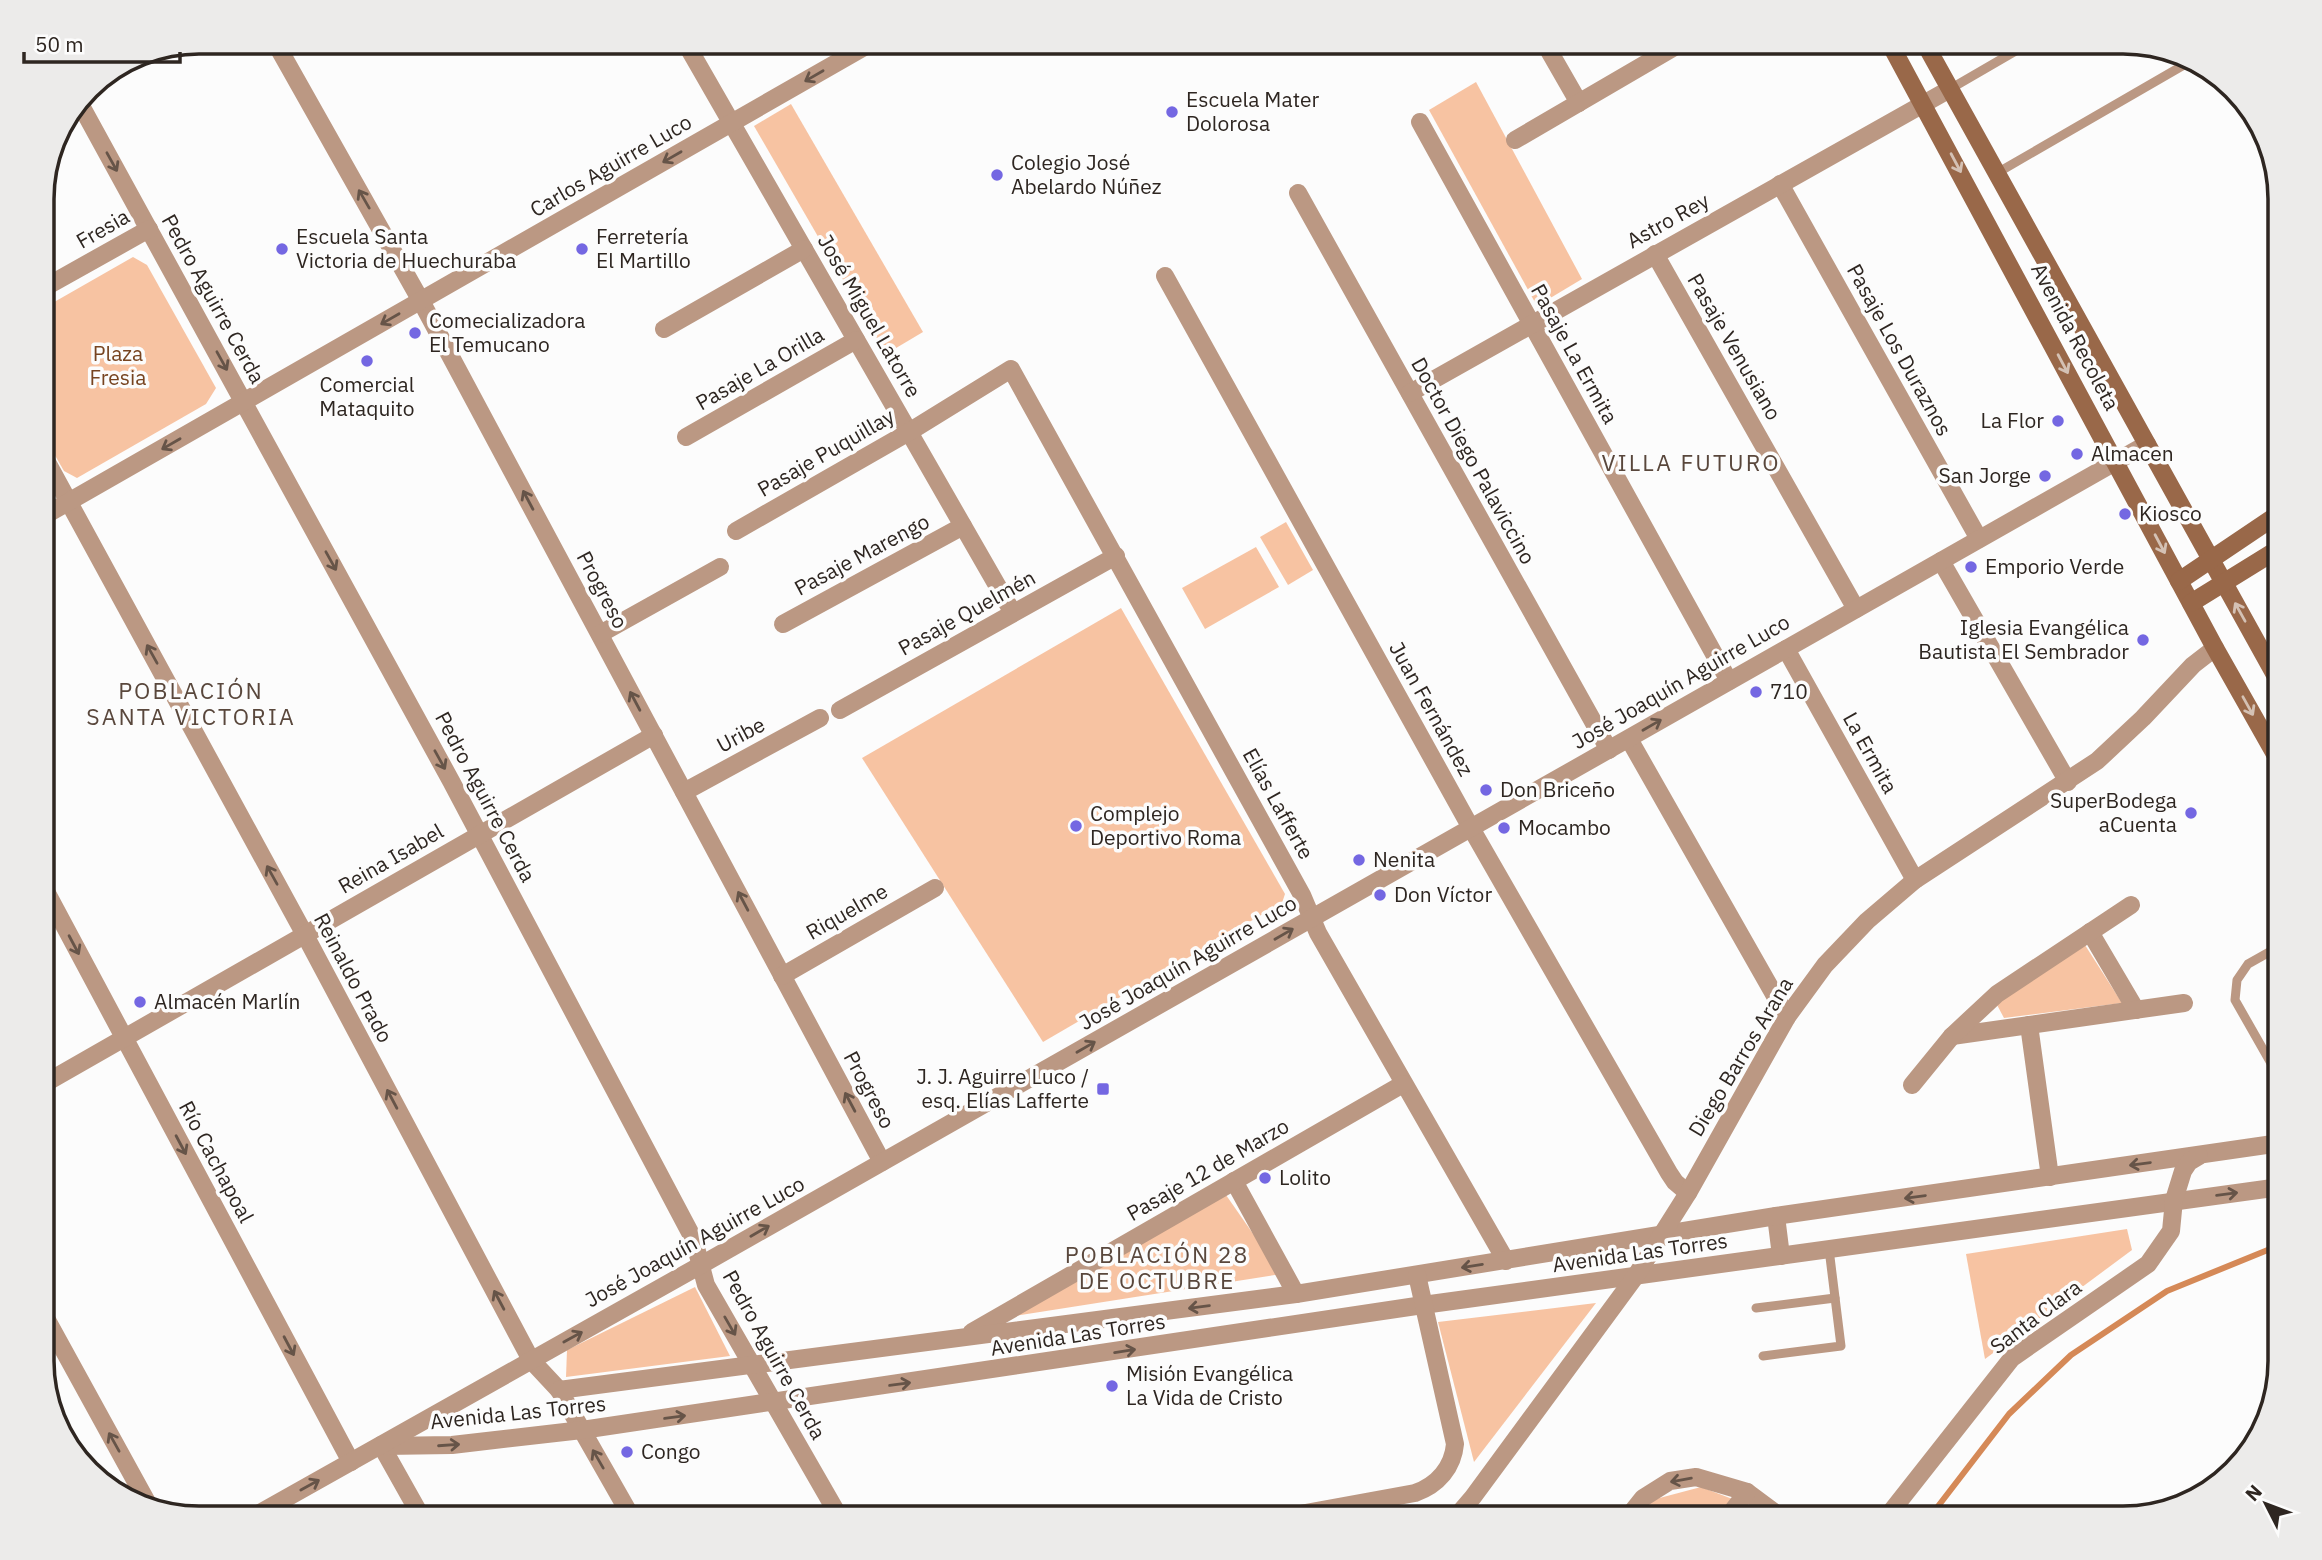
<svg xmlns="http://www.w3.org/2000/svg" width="2322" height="1560" viewBox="0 0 2322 1560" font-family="'IBM Plex Sans',sans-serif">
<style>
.green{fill:#f7c3a2}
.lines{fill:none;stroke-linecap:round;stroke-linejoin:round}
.stream{stroke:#d58957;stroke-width:6}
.lane{stroke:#bb9883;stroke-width:9}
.street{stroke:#bb9883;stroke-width:18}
.secondary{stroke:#996849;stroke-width:18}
.oneway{stroke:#665448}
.oneway2{stroke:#d4c1b4}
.poi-dot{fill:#7467e2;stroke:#fcfcfc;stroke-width:2.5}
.labels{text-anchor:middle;stroke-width:7;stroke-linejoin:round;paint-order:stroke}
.poi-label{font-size:21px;fill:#2e2621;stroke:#fcfcfc;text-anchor:start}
.street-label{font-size:21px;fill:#2e2621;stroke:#fcfcfc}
.park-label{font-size:21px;fill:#774420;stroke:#fcfcfc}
.neighbourhood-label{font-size:23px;letter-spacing:2px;fill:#59473c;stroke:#fcfcfc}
.rim{fill:none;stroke:#2e2621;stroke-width:3.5}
</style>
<rect width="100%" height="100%" fill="#fcfcfc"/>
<g class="green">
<path d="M1476 82 1582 279 1537 306 1429 110Z"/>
<path d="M791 104 923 332 886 354 754 126Z"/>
<path d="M133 257 147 265 216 388 206 404 77 478 64 471 42 433V309Z"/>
<path d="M1286 522 1313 570 1288 585 1260 537Z"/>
<path d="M1256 547 1279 587 1205 629 1182 588Z"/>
<path d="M1121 608 1285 894 1282 903 1043 1042 862 758Z"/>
<path d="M2085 945 2122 1003 2004 1018 1996 1003Z"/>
<path d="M1226 1195 1281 1274 1014 1316Z"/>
<path d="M2127 1229 2132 1250 1985 1359 1966 1254Z"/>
<path d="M695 1287 730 1356 566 1377 567 1350Z"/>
<path d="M1596 1303 1474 1462 1438 1322Z"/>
<path d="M1701 1487 1735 1500 1721 1518H1638L1652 1500Z"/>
</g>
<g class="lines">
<path class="stream" d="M1929 1518 2009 1414 2071 1355 2167 1291 2280 1245"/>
<g class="lane">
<path d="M1950 89 2031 42"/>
<path d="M1997 173 2189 62"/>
<path d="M2280 946 2248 964 2237 980 2235 1000 2280 1079"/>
<path d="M1756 1308 1835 1298"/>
<path d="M1763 1356 1841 1346 1829 1249"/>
</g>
<g class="street">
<path d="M275 42 421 301 882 1162"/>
<path d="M685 42 1013 613"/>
<path d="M1544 42 1579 103"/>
<path d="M79 102 451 781 694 1240 706 1285 840 1518"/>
<path d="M1420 122 1729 681"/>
<path d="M1515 140 1683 42"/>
<path d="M1780 184 1979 539"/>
<path d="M1298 193 1609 750"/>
<path d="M1655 254 1856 609"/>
<path d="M1165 276 1471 828 1669 1173 1675 1182 1688 1193"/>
<path d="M42 289 149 229"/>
<path d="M664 329 804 249"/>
<path d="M1410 393 1950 89"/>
<path d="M686 437 856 340"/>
<path d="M42 453 305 935 531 1360 559 1390 632 1518"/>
<path d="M42 517 873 42"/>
<path d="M736 531 909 432 1011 369 1302 895 1318 933 1506 1261"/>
<path d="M1941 561 2068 782"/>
<path d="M783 624 963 526"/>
<path d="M600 634 720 567"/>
<path d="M1786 649 1915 880"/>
<path d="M840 710 1116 556"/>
<path d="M1629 739 1787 1017"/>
<path d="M684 792 820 718"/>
<path d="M42 884 351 1462"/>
<path d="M2090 932 2136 1010"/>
<path d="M782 976 935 888"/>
<path d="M2029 1025 2050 1177"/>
<path d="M1952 1036 2184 1003"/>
<path d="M42 1085 654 735"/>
<path d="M1912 1085 1952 1036 1997 994 2131 905"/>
<path d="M1234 1181 1296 1294"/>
<path d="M1776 1216 1781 1256"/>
<path d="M42 1311 147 1502"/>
<path d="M972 1332 1403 1084"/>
<path d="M559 1390 1296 1294 1776 1216 2280 1143"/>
<path d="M381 1445 422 1518"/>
<path d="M384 1446 452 1445 582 1430 1423 1305 2280 1187"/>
<path d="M251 1518 701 1265 2147 444"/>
<path d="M1278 1518 1415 1493C1438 1485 1453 1467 1455 1444L1417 1275"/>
<path d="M1455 1518 1473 1497 1635 1277 1688 1193 1787 1017 1825 965 1867 921 1915 880 2097 761 2143 718 2193 665 2215 648"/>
<path d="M1627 1518 1643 1498 1670 1481 1696 1477 1747 1492 1782 1518"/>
<path d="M1727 1518 1747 1492"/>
<path d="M1886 1518 2012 1358 2148 1264 2171 1231 2174 1200 2183 1171 2189 1162 2199 1156"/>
</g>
<g class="secondary">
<path d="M1889 42 2215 648 2280 763"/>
<path d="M1924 42 2280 684"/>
<path d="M2179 581 2280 513"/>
<path d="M2191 603 2280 548"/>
</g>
</g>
<defs><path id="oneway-shaft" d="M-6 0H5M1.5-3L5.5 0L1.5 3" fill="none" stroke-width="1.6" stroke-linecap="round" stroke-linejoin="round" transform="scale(1.75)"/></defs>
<g class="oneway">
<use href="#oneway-shaft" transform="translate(814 76) rotate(150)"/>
<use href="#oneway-shaft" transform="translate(672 157) rotate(150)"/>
<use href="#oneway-shaft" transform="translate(112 162) rotate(61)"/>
<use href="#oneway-shaft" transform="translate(364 199) rotate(-120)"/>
<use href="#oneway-shaft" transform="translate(390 319) rotate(150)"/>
<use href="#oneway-shaft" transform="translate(222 361) rotate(61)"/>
<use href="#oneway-shaft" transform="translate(171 444) rotate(150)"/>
<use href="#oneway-shaft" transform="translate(528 500) rotate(-118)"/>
<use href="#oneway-shaft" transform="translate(331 561) rotate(61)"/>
<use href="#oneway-shaft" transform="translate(152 654) rotate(-119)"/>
<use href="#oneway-shaft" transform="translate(635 701) rotate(-118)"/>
<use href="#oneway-shaft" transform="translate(1652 725) rotate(-30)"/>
<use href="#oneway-shaft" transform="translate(440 760) rotate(61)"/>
<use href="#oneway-shaft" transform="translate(272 875) rotate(-119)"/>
<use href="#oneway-shaft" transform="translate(743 901) rotate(-118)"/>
<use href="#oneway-shaft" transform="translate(1284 934) rotate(-30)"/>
<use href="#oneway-shaft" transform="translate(74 945) rotate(62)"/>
<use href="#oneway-shaft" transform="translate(1086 1047) rotate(-30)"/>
<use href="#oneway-shaft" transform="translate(392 1099) rotate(-118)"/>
<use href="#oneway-shaft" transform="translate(850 1102) rotate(-118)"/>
<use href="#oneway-shaft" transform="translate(181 1145) rotate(62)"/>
<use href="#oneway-shaft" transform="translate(2140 1164) rotate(172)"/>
<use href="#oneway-shaft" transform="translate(2227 1194) rotate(-7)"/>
<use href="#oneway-shaft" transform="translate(1915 1197) rotate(172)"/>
<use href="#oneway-shaft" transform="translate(760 1231) rotate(-30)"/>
<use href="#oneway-shaft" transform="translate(1472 1266) rotate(171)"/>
<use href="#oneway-shaft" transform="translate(499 1300) rotate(-118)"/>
<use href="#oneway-shaft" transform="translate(1199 1307) rotate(173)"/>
<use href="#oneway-shaft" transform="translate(730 1326) rotate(60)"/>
<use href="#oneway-shaft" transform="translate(573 1337) rotate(-29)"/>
<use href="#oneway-shaft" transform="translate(289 1346) rotate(62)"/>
<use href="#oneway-shaft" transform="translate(1125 1351) rotate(-9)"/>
<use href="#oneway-shaft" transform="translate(900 1384) rotate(-8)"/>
<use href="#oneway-shaft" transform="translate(675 1417) rotate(-8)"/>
<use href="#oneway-shaft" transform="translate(114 1442) rotate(-119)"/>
<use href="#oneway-shaft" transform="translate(449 1445) rotate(-4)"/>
<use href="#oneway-shaft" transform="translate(598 1459) rotate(-120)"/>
<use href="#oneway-shaft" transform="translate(1681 1480) rotate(170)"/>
<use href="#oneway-shaft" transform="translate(310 1485) rotate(-29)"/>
</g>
<g class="oneway2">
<use href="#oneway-shaft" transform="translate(1956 163) rotate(62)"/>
<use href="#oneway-shaft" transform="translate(2063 364) rotate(62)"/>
<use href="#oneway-shaft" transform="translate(2160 544) rotate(62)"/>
<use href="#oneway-shaft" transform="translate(2240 612) rotate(-119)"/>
<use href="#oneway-shaft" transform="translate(2248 706) rotate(61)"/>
</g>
<g class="poi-dot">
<circle cx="1172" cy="112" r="7"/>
<circle cx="997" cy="175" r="7"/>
<circle cx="282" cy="249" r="7"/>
<circle cx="582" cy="249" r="7"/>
<circle cx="415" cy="333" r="7"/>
<circle cx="367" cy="361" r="7"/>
<circle cx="2058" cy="421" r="7"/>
<circle cx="2077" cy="454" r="7"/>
<circle cx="2045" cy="476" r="7"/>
<circle cx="2125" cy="514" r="7"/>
<circle cx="1971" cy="567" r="7"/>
<circle cx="2143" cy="640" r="7"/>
<circle cx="1756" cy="692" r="7"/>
<circle cx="1486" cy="790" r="7"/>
<circle cx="2191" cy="813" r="7"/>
<circle cx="1076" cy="826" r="7"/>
<circle cx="1504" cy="828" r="7"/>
<circle cx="1359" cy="860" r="7"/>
<circle cx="1380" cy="895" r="7"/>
<circle cx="140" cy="1002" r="7"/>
<rect x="1096" y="1082" width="14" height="14" rx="3.5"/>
<circle cx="1265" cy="1178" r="7"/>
<circle cx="1112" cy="1386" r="7"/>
<circle cx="627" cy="1452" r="7"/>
</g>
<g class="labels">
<g class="poi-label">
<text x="1186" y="107">Escuela Mater<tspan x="1186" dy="24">Dolorosa</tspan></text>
<text x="1011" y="170">Colegio José<tspan x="1011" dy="24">Abelardo Núñez</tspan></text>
<text x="296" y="244">Escuela Santa<tspan x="296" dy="24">Victoria de Huechuraba</tspan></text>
<text x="596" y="244">Ferretería<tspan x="596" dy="24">El Martillo</tspan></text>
<text x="429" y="328">Comecializadora<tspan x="429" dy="24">El Temucano</tspan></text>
<text x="367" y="392" text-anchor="middle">Comercial<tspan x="367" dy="24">Mataquito</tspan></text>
<text x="2044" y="428" text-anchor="end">La Flor</text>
<text x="2091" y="461">Almacen</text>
<text x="2031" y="483" text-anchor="end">San Jorge</text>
<text x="2139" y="521">Kiosco</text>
<text x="1985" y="574">Emporio Verde</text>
<text x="2129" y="635" text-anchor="end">Iglesia Evangélica<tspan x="2129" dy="24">Bautista El Sembrador</tspan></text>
<text x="1770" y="699">710</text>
<text x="1500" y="797">Don Briceño</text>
<text x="2177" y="808" text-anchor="end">SuperBodega<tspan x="2177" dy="24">aCuenta</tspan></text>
<text x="1090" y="821">Complejo<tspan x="1090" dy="24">Deportivo Roma</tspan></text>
<text x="1518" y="835">Mocambo</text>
<text x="1373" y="867">Nenita</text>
<text x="1394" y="902">Don Víctor</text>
<text x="154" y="1009">Almacén Marlín</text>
<text x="1089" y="1084" text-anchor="end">J. J. Aguirre Luco /<tspan x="1089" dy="24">esq. Elías Lafferte</tspan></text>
<text x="1279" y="1185">Lolito</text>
<text x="1126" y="1381">Misión Evangélica<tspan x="1126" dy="24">La Vida de Cristo</tspan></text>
<text x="641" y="1459">Congo</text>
</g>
<g class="street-label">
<text transform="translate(611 166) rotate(-30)" y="7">Carlos Aguirre Luco</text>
<text transform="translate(1668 221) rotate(-29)" y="7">Astro Rey</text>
<text transform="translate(103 229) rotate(-30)" y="7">Fresia</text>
<text transform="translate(213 299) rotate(61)" y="7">Pedro Aguirre Cerda</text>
<text transform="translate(869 316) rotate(60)" y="7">José Miguel Latorre</text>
<text transform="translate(2075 337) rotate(62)" y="7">Avenida Recoleta</text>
<text transform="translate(1734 347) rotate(60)" y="7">Pasaje Venusiano</text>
<text transform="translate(1899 350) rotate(61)" y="7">Pasaje Los Duraznos</text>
<text transform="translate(1574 354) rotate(61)" y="7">Pasaje La Ermita</text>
<text transform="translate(760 369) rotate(-30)" y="7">Pasaje La Orilla</text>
<text transform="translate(826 453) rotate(-30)" y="7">Pasaje Puquillay</text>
<text transform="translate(1473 461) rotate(61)" y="7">Doctor Diego Palaviccino</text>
<text transform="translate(862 555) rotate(-28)" y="7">Pasaje Marengo</text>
<text transform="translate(602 590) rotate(62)" y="7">Progreso</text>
<text transform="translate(967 613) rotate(-29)" y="7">Pasaje Quelmén</text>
<text transform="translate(1681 682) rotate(-30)" y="7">José Joaquín Aguirre Luco</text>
<text transform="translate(1431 709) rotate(61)" y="7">Juan Fernández</text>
<text transform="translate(741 735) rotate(-28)" y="7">Uribe</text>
<text transform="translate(1870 753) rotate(61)" y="7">La Ermita</text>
<text transform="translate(485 797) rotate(62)" y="7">Pedro Aguirre Cerda</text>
<text transform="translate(1278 804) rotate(61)" y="7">Elías Lafferte</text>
<text transform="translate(391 859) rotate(-30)" y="7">Reina Isabel</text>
<text transform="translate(847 912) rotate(-30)" y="7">Riquelme</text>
<text transform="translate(1188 963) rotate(-30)" y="7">José Joaquín Aguirre Luco</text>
<text transform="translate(353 978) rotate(62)" y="7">Reinaldo Prado</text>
<text transform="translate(1741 1057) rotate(-59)" y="7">Diego Barros Arana</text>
<text transform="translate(869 1090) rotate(62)" y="7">Progreso</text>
<text transform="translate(216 1162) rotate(62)" y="7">Río Cachapoal</text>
<text transform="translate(1208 1170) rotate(-30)" y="7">Pasaje 12 de Marzo</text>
<text transform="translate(695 1242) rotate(-29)" y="7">José Joaquín Aguirre Luco</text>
<text transform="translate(1640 1253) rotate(-8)" y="7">Avenida Las Torres</text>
<text transform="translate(2036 1317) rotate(-37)" y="7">Santa Clara</text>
<text transform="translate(1078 1335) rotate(-9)" y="7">Avenida Las Torres</text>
<text transform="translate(774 1355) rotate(61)" y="7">Pedro Aguirre Cerda</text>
<text transform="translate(518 1413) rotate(-6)" y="7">Avenida Las Torres</text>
</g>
<g class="park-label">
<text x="118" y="361">Plaza<tspan x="118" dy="24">Fresia</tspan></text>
</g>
<g class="neighbourhood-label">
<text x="1691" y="471">VILLA FUTURO</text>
<text x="191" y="699">POBLACIÓN<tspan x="191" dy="26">SANTA VICTORIA</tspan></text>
<text x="1157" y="1263">POBLACIÓN 28<tspan x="1157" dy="26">DE OCTUBRE</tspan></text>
</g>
</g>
<path d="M0 0H2322V1560H0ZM199 54H2123A145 145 0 0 1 2268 199V1361A145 145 0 0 1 2123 1506H199A145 145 0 0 1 54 1361V199A145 145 0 0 1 199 54Z" fill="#ecebea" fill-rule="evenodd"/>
<path class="rim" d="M199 54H2123A145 145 0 0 1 2268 199V1361A145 145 0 0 1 2123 1506H199A145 145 0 0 1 54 1361V199A145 145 0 0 1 199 54Z"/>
<g transform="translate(2266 1504) rotate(312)" stroke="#fcfcfc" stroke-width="5" paint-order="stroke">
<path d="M0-5L12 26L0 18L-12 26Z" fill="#2e2621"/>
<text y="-10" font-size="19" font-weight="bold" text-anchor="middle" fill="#2e2621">N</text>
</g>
<path d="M24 52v10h156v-10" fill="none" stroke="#2e2621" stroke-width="3.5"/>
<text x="35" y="52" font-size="21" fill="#2e2621" stroke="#fcfcfc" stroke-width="5" paint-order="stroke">50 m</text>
</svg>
